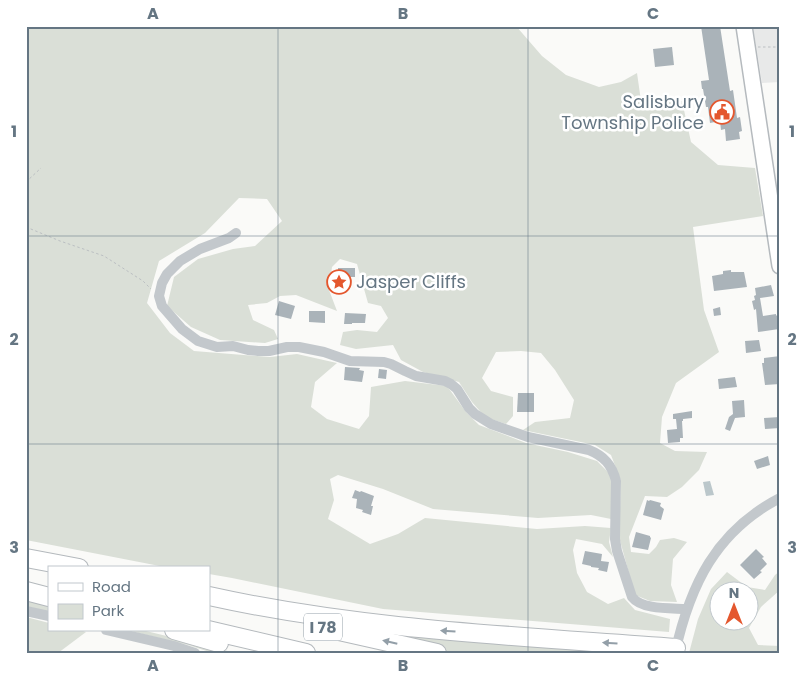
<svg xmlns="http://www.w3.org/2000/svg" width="806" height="679" viewBox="0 0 806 679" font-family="Poppins,sans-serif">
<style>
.built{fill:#e8e9e9}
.green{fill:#dadfd7;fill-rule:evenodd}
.water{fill:#bbc7cb}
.building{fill:#aab3b9}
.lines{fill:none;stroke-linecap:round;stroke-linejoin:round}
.primary-casing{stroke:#b5babe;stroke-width:18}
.motorway-casing{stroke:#b4b9bd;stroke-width:20}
.path{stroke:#bbbfc2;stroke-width:1;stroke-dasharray:2.5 2.5;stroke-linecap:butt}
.minor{stroke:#c3c8cc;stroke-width:10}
.primary{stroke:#fff;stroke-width:15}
.motorway{stroke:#fff;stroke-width:18}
.oneway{fill:#939fa8}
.grid{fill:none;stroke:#657683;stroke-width:1;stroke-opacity:0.55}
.labels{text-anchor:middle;stroke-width:5;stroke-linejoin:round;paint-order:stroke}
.shield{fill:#fff;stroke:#939fa8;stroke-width:1}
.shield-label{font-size:16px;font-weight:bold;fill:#657683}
.poi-label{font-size:18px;fill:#657683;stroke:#fff;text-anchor:end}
.neatline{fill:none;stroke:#657683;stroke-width:2}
.grid-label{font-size:16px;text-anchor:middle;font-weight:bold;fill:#657683}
</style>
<rect width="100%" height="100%" fill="#fafaf8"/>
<path class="built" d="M753 26H780V82L762 83Z"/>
<g class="green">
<path d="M26 26H516L542 56 566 75 599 87 621 82 637 73 641 101H682L691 142 718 165 755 168 763 216 693 227 704 310 719 352 676 383 662 417 660 443 675 451 707 452 699 470 682 487 667 497 645 496 629 537 631 552 649 554 656 547 660 540 674 538 687 542 673 559 671 585 677 602 650 601 635 595 619 537 621 481 611 455 595 445 523 430 535 422 570 418 574 400 555 370 541 353 521 351 496 352 482 378 491 391 513 397V416L506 424 485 417 472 402 459 382 423 372 401 360 393 345 356 349 340 345 343 332 357 330 377 332 388 318 381 306 368 303 357 264 340 259 332 267 329 290 337 311 296 295 280 296 267 303 248 305 253 320 274 330 278 339 265 343 220 340 191 327 167 306 174 277 198 259 233 249 255 246 282 221 267 199 239 198 205 233 159 261 147 303 170 333 194 351 270 357 297 354 337 363 315 382 311 407 327 419 359 429 369 416 371 387 405 381 447 386 466 412 479 425 526 443 568 452 597 461 610 474 612 490 611 519 591 515 538 518 433 509 383 489 338 475 330 479 334 500 328 519 370 544 398 534 425 518 537 529 585 526 611 528 609 542 613 557 602 544 576 539 573 550 577 573 587 592 608 604 624 598 635 610 670 619 669 632 383 609 232 578 209 574V568H170L26 540Z"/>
<path d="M780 571V590L761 607 749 628 758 645 780 646V653H689L698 619 711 589 727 572 747 587 765 590 775 575ZM718 592H748V622H718Z"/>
<path d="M26 598 49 603V612L26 606Z"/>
<path d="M26 617 49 623V630H80L86 632 58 653H26Z"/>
<path d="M126 630H142L236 653H213L188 645Z"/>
<path d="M351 630 656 653H451Z"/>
</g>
<path class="water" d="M710 481 714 495 706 496 703 482Z"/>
<g class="building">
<path d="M701 26H720L730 91 733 90 737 118 740 117 742 131 739 132 740 139 726 141 725 129 721 130 720 121 710 123 708 107H706L703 89H702L701 81 709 80Z"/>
<path d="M672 47 674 65 655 67 653 49Z"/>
<rect x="338" y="268" width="17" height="9"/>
<path d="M731 270V272H744L747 287 714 291 712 276 723 274V271Z"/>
<path d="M771 285 774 296 760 298 763 316 776 314V316L777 315 779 329 758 332 756 309 754 310 752 301 755 300 754 296 756 295 755 288Z"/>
<path d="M279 301 295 306 291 319 275 315Z"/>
<path d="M720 307 721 315 714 316 713 309Z"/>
<path d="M309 311H325V323L309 322Z"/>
<path d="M345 313 366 314 365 323H352V324H344Z"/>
<path d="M759 340 761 351 746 353 745 341Z"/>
<path d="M780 356V384L765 385 762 363H764V358Z"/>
<path d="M345 367 360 368 359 370 364 371 362 382 344 380Z"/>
<path d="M379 369 387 370 386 379 378 378Z"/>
<path d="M735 377 737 387 719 389 718 379Z"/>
<path d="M518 393H534V412H517Z"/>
<path d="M744 400 745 417 735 418 730 431 725 429 729 417 733 414 732 401Z"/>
<path d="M692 411V418L683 419V421H682L683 438H680V442L668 443 667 430 677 429 676 419H673V414Z"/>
<path d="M780 417V428L765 429 764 418Z"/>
<path d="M768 456 770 465 757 469 754 461Z"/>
<path d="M355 490 360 492 361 491 374 496 371 506H373L371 515 362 512 363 510 356 508 357 499 352 498Z"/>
<path d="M647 500 649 501 650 500 661 503 660 506 664 509 661 520 643 515Z"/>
<path d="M636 532 650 536V537L651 538 648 550 632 547Z"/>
<path d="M756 549 764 557 762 558 767 564 760 571 762 572 754 579 740 565Z"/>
<path d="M585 551 602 554 601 561 609 562 607 572 598 570 599 568 591 567V566L582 564Z"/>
</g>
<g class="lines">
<g class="primary-casing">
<path id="primary" d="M744 26 780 266"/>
</g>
<g class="motorway-casing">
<g id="motorway">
<path d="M26 558 79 568"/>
<path d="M26 591 49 597"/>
<path d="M209 596C362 630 520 636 676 648"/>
<path d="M330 629 437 653"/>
<path d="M174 630 219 643"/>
<path d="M208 630 306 653"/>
</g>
</g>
<g class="path">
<path d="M758 47H780"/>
<path d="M26 182 41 168"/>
<path d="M26 227 60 241 104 256 143 281 151 289"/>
</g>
<g class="minor">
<path d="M236 233 229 238 200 249 180 261 167 274 162 283 159 296 162 306 182 329 198 341 217 347 233 346 248 350 258 351H269L287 347H299L324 352 350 361 384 362 391 364 405 371 416 376 445 381 451 384 457 389 469 408 475 414 491 424 528 437 589 450C604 456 612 465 616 481L615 539 617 551 632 597C642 610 671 608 686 609"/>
<path d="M26 611 49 616"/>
<path d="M106 630 174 646 195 653"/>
<path d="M675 653C690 585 716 531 780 498"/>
</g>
<use href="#primary" class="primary"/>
<use href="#motorway" class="motorway"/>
</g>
<defs><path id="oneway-solid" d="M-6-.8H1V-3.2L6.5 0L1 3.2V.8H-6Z" transform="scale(1.25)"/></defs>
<g class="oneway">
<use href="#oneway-solid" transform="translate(448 631) rotate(-176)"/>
<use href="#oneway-solid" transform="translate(390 642) rotate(-167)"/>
<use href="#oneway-solid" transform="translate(610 643) rotate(-176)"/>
</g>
<path class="grid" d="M278 26V653M528 26V653M26 236H780M26 444H780"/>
<defs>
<g id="civic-ring" transform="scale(1.25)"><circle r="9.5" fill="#fff" stroke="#e4572e" stroke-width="1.5"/><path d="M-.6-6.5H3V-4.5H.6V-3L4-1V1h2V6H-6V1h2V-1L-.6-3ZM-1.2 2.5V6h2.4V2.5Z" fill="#e4572e"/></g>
<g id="sight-ring" transform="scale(1.25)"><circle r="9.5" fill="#fff" stroke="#e4572e" stroke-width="1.5"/><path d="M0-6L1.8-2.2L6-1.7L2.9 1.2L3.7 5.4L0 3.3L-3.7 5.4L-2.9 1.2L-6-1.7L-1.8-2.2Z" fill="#e4572e"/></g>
</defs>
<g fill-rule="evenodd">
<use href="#civic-ring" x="722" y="112"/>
<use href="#sight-ring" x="339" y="282"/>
</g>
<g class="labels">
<rect class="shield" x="304" y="613.5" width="38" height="27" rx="4"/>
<g class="shield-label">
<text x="323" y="633">I 78</text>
</g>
<g class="poi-label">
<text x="704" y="108">Salisbury<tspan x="704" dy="21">Township Police</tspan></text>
<text x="356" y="288" text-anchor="start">Jasper Cliffs</text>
</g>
</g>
<rect width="806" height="679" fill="none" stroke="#ffffff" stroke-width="55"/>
<rect x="48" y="566" width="162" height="65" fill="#ffffff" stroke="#c1c8cd"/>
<rect x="58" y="583" width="25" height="8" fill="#ffffff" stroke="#c1c8cd"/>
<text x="92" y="592" font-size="15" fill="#657683">Road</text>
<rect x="58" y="604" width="25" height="15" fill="#dadfd7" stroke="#c1c8cd"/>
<text x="92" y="616" font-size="15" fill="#657683">Park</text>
<g transform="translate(734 606)"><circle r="24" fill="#ffffff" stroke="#c1c8cd"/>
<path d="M0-4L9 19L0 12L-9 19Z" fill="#e4572e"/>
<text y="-8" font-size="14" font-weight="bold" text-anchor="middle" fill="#657683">N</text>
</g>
<rect x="28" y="28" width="750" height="624" class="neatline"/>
<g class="grid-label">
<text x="153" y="19">A</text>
<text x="403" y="19">B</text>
<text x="653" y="19">C</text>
<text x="14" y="137">1</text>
<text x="792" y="137">1</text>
<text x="14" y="345">2</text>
<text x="792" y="345">2</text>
<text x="14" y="553">3</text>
<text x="792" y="553">3</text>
<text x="153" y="671">A</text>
<text x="403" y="671">B</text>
<text x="653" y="671">C</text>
</g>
</svg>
